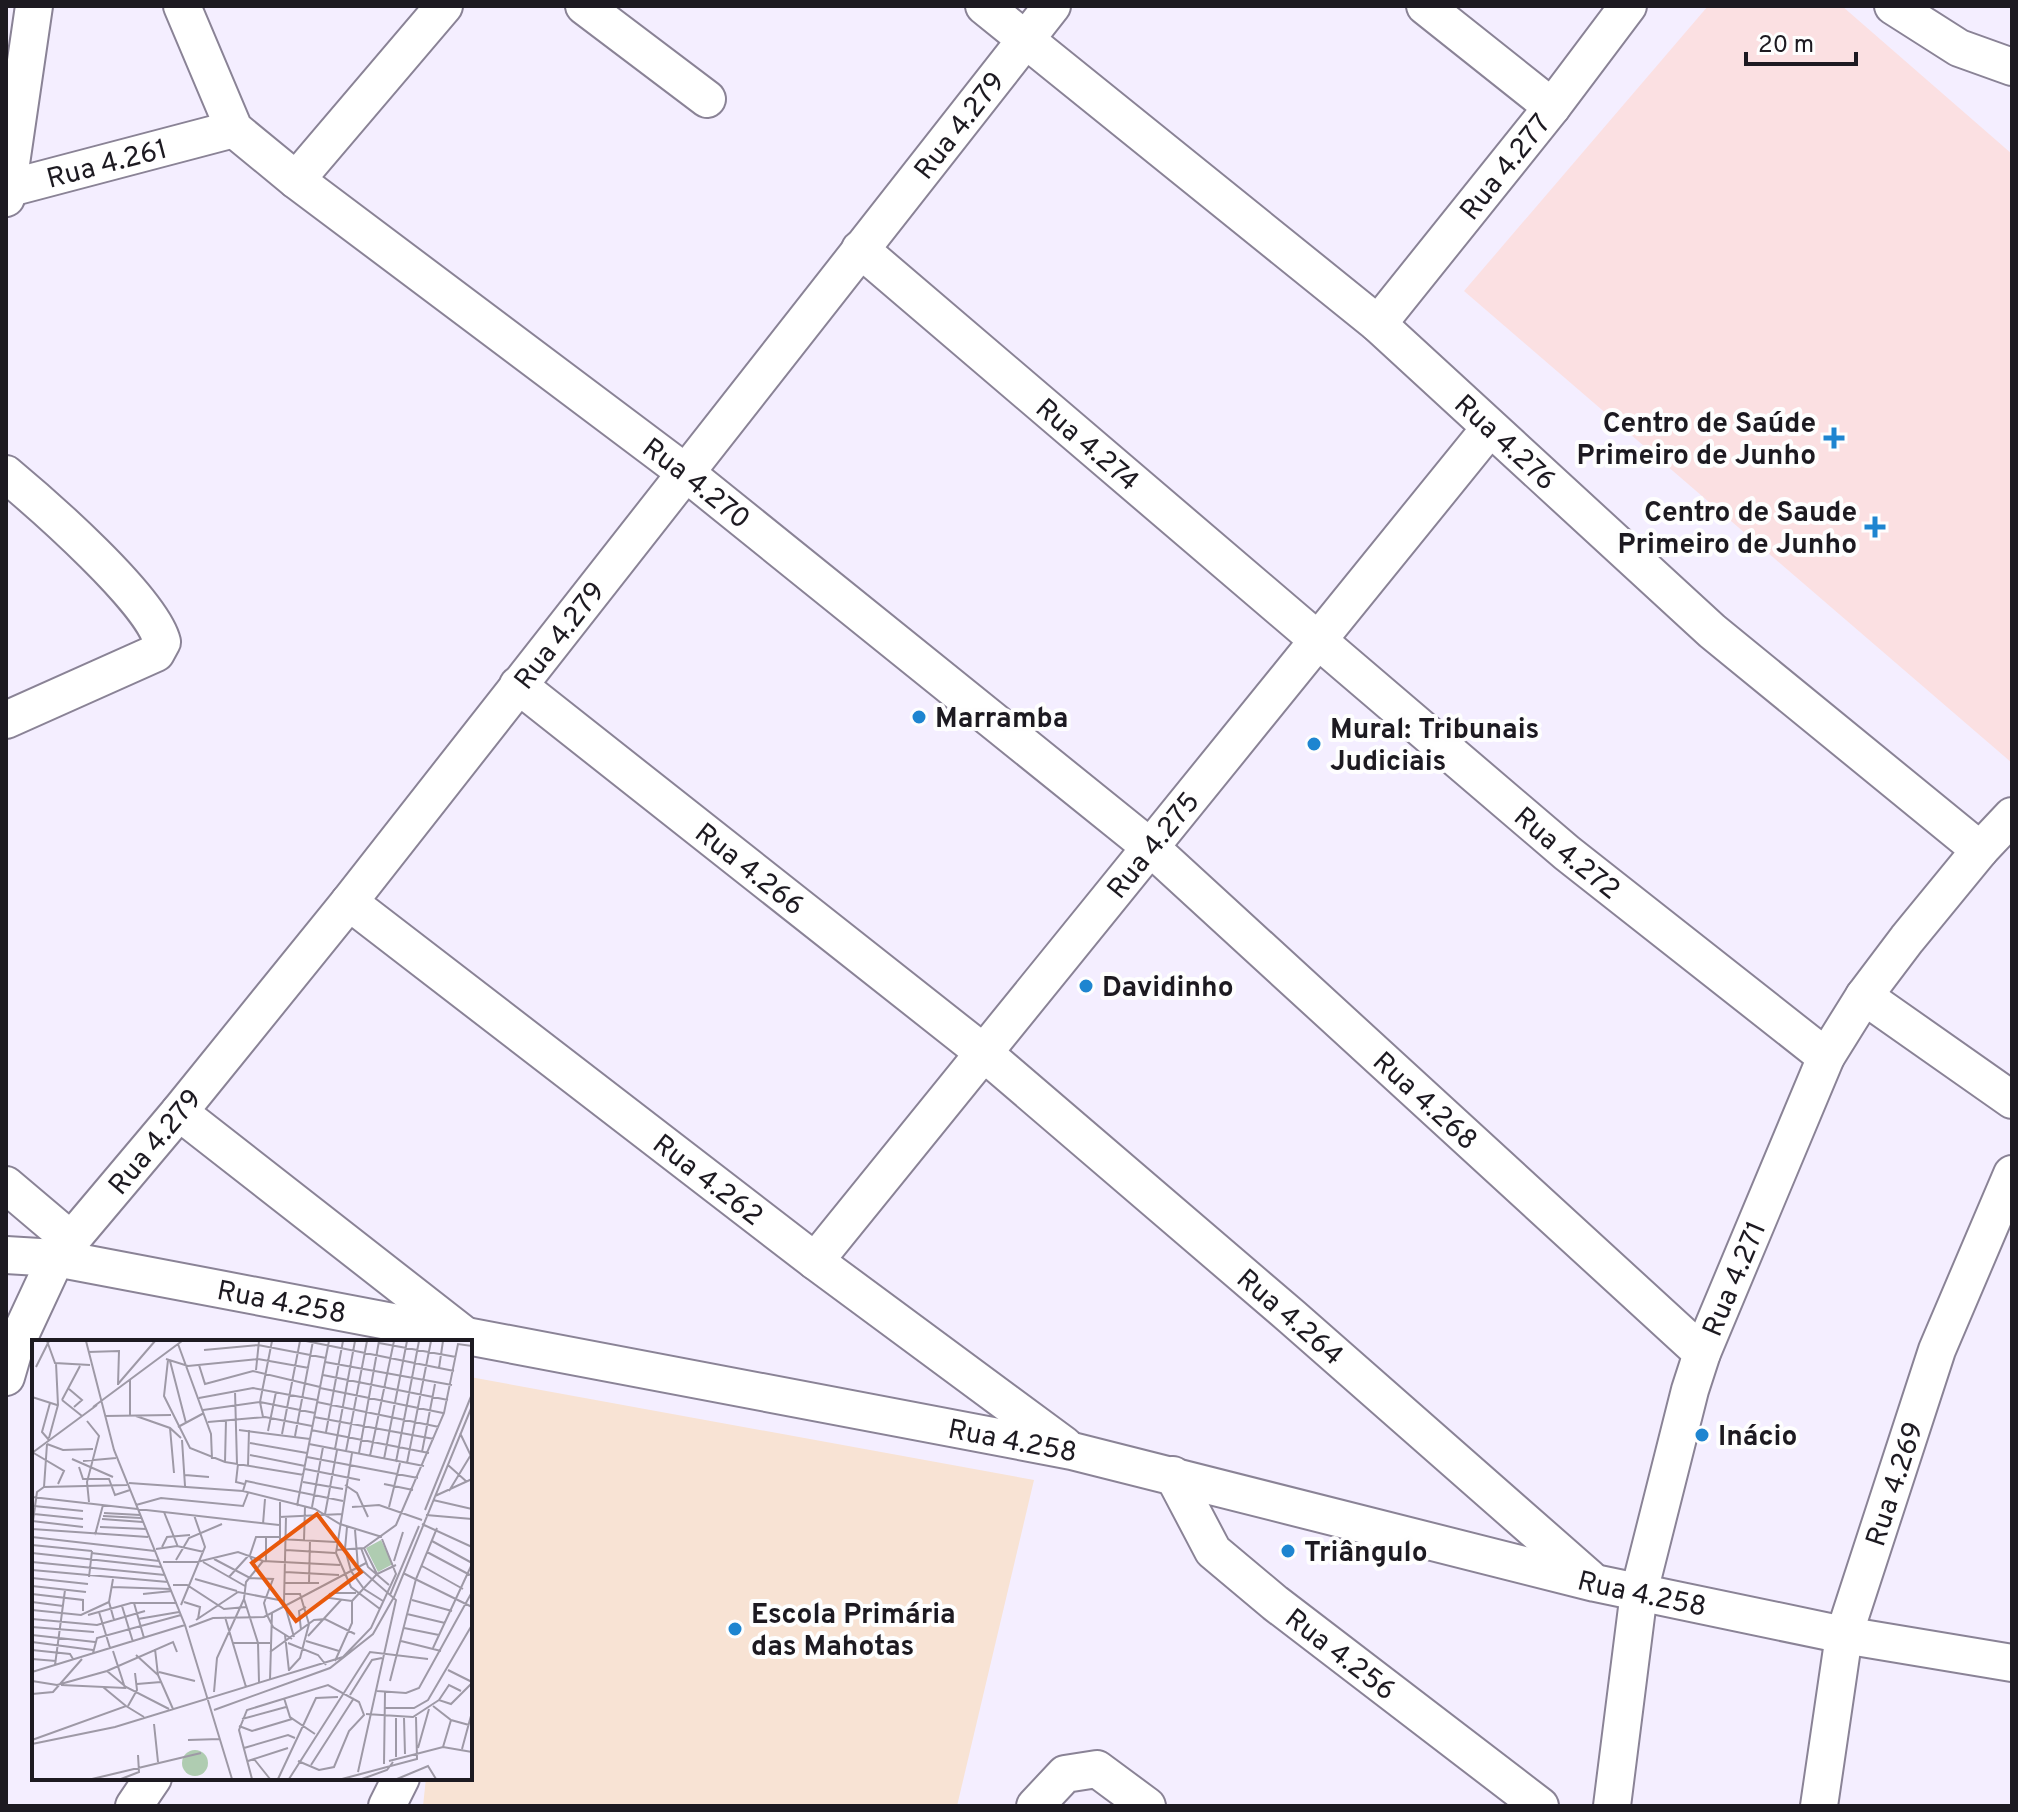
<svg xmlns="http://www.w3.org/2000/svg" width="2018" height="1812" viewBox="0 0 2018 1812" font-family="Overpass,sans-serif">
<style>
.education{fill:#f8e3d4}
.medical{fill:#fbe0e2}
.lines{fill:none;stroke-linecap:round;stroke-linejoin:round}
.minor-casing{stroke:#8a8396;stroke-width:40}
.minor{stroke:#fff;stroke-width:36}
.poi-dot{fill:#1e85d0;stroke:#fefefe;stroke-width:3}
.labels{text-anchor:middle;stroke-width:8;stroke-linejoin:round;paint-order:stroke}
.street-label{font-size:28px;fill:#1d1a21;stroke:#fefefe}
.poi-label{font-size:28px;font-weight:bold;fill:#1d1a21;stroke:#fefefe;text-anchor:start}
.inset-road{fill:none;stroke:#9e99a6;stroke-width:2}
.view{fill:#e8590c;fill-opacity:0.15;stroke:#e8590c;stroke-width:4}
.inset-edge{fill:none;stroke:#1d1a21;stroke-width:4}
</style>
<rect width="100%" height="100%" fill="#f4eeff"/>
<path class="education" d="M470 1377 1034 1480 957 1806H423L426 1778H470Z"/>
<path class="medical" d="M1708 6H1842L2012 154V763L1464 291Z"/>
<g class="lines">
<g class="minor-casing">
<g id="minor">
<path id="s1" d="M182 6 234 129 296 180 686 473 1150 847 1702 1353"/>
<path d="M584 6 707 99"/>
<path id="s2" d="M984 6 1378 324 1712 631 1980 850"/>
<path d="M1425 6 1552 107"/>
<path d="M1893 6 1959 48 2012 67"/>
<path d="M296 180 444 6"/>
<path id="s3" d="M6 189 234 129"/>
<path d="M6 198 34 6"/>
<path id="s4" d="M860 249 1567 853 1826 1057"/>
<path id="s5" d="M1378 324 1552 107 1628 6"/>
<path d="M6 474C42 504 152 600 162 642L156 653 6 720"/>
<path id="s6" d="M518 685 984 1053 1292 1317 1589 1578"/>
<path id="s7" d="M349 902 815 1261 1064 1445"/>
<path d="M1864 996 2012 1100"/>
<path d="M179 1112 463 1334"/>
<path d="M6 1185 71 1240"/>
<path id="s8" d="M6 1255 56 1258 1072 1451 1595 1583 1844 1635 2012 1663"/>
<path id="s9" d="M815 1261 1490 428"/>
<path id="s10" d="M6 1377 15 1346 56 1258 179 1112 349 902 1052 6"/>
<path id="s11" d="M1173 1475 1213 1551 1275 1603 1540 1806"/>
<path d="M134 1806 153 1778"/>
<path d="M387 1806 401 1778"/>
<path d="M1035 1806 1065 1774 1097 1769 1147 1806"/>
<path id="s12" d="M1612 1806 1639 1592 1690 1390 1702 1353 1826 1057 1864 996 1907 939 1980 850 2012 816"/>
<path id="s13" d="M1819 1806 1844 1635 1937 1350 2012 1174"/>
</g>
</g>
<use href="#minor" class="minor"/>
</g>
<g class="poi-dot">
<path d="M1830 426h8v8h8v8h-8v8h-8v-8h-8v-8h8z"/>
<path d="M1871 515h8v8h8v8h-8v8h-8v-8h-8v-8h8z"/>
<circle cx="919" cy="717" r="8"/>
<circle cx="1314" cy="744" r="8"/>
<circle cx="1086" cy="986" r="8"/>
<circle cx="1702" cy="1435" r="8"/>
<circle cx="1288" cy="1551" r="8"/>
<circle cx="735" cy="1629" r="8"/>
</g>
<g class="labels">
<g class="street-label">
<text dy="10" stroke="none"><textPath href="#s10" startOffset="1578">Rua 4.279</textPath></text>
<text dy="10" stroke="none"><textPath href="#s3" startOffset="104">Rua 4.261</textPath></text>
<text dy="10" stroke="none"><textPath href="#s5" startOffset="202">Rua 4.277</textPath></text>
<text dy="10" stroke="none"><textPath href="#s2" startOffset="680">Rua 4.276</textPath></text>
<text dy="10" stroke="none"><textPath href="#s4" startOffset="300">Rua 4.274</textPath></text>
<text dy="10" stroke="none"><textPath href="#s1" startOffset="716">Rua 4.270</textPath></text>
<text dy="10" stroke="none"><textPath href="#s10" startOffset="930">Rua 4.279</textPath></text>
<text dy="10" stroke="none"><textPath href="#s9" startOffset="536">Rua 4.275</textPath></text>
<text dy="10" stroke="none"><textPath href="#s4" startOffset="930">Rua 4.272</textPath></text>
<text dy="10" stroke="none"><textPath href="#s6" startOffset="296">Rua 4.266</textPath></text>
<text dy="10" stroke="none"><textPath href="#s1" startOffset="1672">Rua 4.268</textPath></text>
<text dy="10" stroke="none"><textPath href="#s10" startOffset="282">Rua 4.279</textPath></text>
<text dy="10" stroke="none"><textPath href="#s7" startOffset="454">Rua 4.262</textPath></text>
<text dy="10" stroke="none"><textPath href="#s12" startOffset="544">Rua 4.271</textPath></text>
<text dy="10" stroke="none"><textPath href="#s8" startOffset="280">Rua 4.258</textPath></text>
<text dy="10" stroke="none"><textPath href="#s6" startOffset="998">Rua 4.264</textPath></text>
<text dy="10" stroke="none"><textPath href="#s8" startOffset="1024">Rua 4.258</textPath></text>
<text dy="10" stroke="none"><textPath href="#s13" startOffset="332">Rua 4.269</textPath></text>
<text dy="10" stroke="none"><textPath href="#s8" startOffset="1672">Rua 4.258</textPath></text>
<text dy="10" stroke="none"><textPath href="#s11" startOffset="250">Rua 4.256</textPath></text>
</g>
<g class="poi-label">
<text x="1816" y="432" text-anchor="end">Centro de Saúde<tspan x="1816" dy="32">Primeiro de Junho</tspan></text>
<text x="1857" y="521" text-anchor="end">Centro de Saude<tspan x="1857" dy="32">Primeiro de Junho</tspan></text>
<text x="935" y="727">Marramba</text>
<text x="1330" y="738">Mural: Tribunais<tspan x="1330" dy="32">Judiciais</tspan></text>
<text x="1102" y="996">Davidinho</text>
<text x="1718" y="1445">Inácio</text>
<text x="1304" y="1561">Triângulo</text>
<text x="751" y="1623">Escola Primária<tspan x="751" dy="32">das Mahotas</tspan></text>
</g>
</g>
<g transform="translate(32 1340)">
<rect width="440" height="440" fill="#f4eeff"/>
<path d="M150 423a13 13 0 1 1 26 0a13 13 0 1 1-26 0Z" fill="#afccb1"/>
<path d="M349 200 361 224 346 232 334 208Z" fill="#afccb1"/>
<path class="inset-road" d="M15 1 23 23 58 25M54 1 82 110 153 285 200 439M274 1 422 31M347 3 424 17M146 4 179 94 180 119M172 10 226 5 294 18M56 12 87 11 86 45M134 19 156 26 226 19 277 28M136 20 132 56 158 108 193 122 272 135M138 21 154 83M293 22 420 45M167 25 173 44 221 31 288 47M4 27 17 1M407 28 411 1M224 30 227 1M291 35 416 60M98 40V75M86 44 123 1M288 48 411 73M37 49 50 60 42 67M203 51 205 124M0 57 25 65M167 58 221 48 285 60M30 60 48 26M30 60 50 76M285 62 407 87M61 67 150 1M171 70 228 62 283 73M73 76 139 75M104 76 138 88 149 98M231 77 228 62 240 1M282 77 402 99M55 81 67 96 55 142 57 162M176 82 233 77 280 86M146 87 172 73M138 88 142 133M207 90 278 99M279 90 397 113M236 91 244 52M294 92 311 1M428 93 440 118M250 94 268 1M263 96 281 1M17 98 26 65 24 23M17 100 10 92 18 63M150 100 153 146M218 103 275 113M15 104 31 110 61 109M277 104 392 126M303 109 323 1M314 111 335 1M0 112 32 131 26 144M390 112 403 44M0 113 65 65M320 113 304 213 319 247 348 269M327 113 347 1M218 115 273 126M338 116 362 1M275 117 386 138M40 119 81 137M352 119 375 1M51 121 84 118M193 122 194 80M364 122 387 1M375 123 399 1M206 124 204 142 212 144M416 125 435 142M216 126 217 90M47 127 51 139H77L83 155 98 150M273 129 328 140M153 135 177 137M271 142 311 149M97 143 211 151 283 169 308 184 350 197M352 144 381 150M313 145 325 153 336 177M12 147 15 104M211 151 214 141 311 161M417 151 440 113M403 156 440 139M0 157 247 185M401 160 440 169M248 162V199L304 202M104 165 129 158 211 166 216 153M2 166 51 171M265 166 297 1M280 167 291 107M320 167 347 165 390 180M357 167 368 123M393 170 440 54M132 172 146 207M72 173 108 175M2 174 51 179M293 174 305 110M394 175 440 179M71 176 109 178M247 177 311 174M254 177 252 262 262 297M70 179 111 182M0 181 51 187M231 184 233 159M390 184 440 207M68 187 114 189M315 187 313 209 319 231 332 249 351 261M0 188 5 152 12 147 95 145M0 189 116 197M323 190 326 227 364 260 326 432M63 195 71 165M0 197 123 211M272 200 273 167M400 201 440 223M0 205 60 211M130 207 135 197 158 195M329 208 336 227 357 245M332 208 345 234M124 209 145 206 172 212M254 210 303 213M304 210 332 208 364 185 412 73 426 4 440 6M395 212 438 235M0 213 129 227M59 213 127 221M217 215 230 237M218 215 224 197H247M182 219 218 238 241 239 232 263 235 275 241 287 260 299M144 220 157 198 190 184M234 221V196M362 221 371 192M0 222 133 235M131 222H165L206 212 231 221 308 225M171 222 213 246M390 226 431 249M0 230 136 242M253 232 307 235M371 233 440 267M57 237 60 211M197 237 217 215M0 238 56 244M81 239 77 262 82 280M163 239 205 251M253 243H287M277 244 278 200M141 245H155L192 269 214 267M0 246 54 252M80 247 139 249M298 253 297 258 320 261M299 253H324M0 254 51 260V271M111 254 140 251M253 254H268L277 284 268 318 257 330M358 255 387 186M380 260 420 271M0 262 31 266M152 262 168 267 166 279M102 263 112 298M149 265 173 207 162 175M90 266 101 302M0 270 49 275 77 262M67 272 78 308M375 274 413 283M56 275 99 263H145M193 277 214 347M0 279 65 285 113 271M106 279 147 272M164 280 206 252 252 261M0 287 62 292M157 287 181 278 232 277 334 223M372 288 407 295M269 290 267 271 274 267M0 295 63 302M253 295 257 331M276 296 309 260M274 301 307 311M369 301 409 311M0 302 61 310M201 303H238M256 303 286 315 294 325M401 308 440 224M123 309 126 335 141 369M0 310 38 314 41 319M238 312 282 280 293 279 323 294M61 313 65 298 149 275M104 315 126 335M0 319 24 321M303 321 320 283V261L345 234 364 225M23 325 33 250M416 330 440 342M75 331 94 347 137 369M0 332 153 285M127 332 163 341M238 340 240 272M0 341 25 345M358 341 384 239 405 188M227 342 226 303 212 259 214 242 231 221M105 344 129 342M25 345 75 331 141 302 145 312M29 345 93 348 81 311M71 347 94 366M345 351 374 353 387 348 440 252M182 352 185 318 212 259M0 354 21 352 50 319M318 355 340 320 350 318M252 358 258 377 283 394M407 360 417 345 429 351M96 366 105 350 103 333M401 366 419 380 437 385M353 368H382L396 360 440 285M182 370 298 328 341 294 362 257 440 66M334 374 381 377 407 360 419 364 440 343M372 378 373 414M210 379 254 367M122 384 126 422M207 386 220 391 260 379M0 400 94 366 112 377M156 400 188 399M0 404 83 387 311 317 339 288 364 234 350 199M411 407 419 380M212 408 256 395 263 398M386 408 397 369M430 409 440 372M364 417V378M222 419 238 439M216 421 256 408M357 421 411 407 440 412M352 424 353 352M279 425 322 358M60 439 169 413M89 439 107 432 106 415M220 439 207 390 215 370 296 345 327 362 332 375 317 391 302 427 287 430 266 421M246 439 284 358 306 357M257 439 338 312 396 319M310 439 385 419 384 377M330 439 355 430 361 422M365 439 396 426 404 439"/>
<path class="view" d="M285 174 329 232 264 281 220 223Z"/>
<rect width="440" height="440" class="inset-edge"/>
</g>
<rect width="2018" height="1812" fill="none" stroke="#1d1a21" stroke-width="16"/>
<path d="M1746 52v12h110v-12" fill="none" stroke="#1d1a21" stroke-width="4"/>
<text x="1758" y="52" font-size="24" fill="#1d1a21" stroke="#fefefe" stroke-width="6" paint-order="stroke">20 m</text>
</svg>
